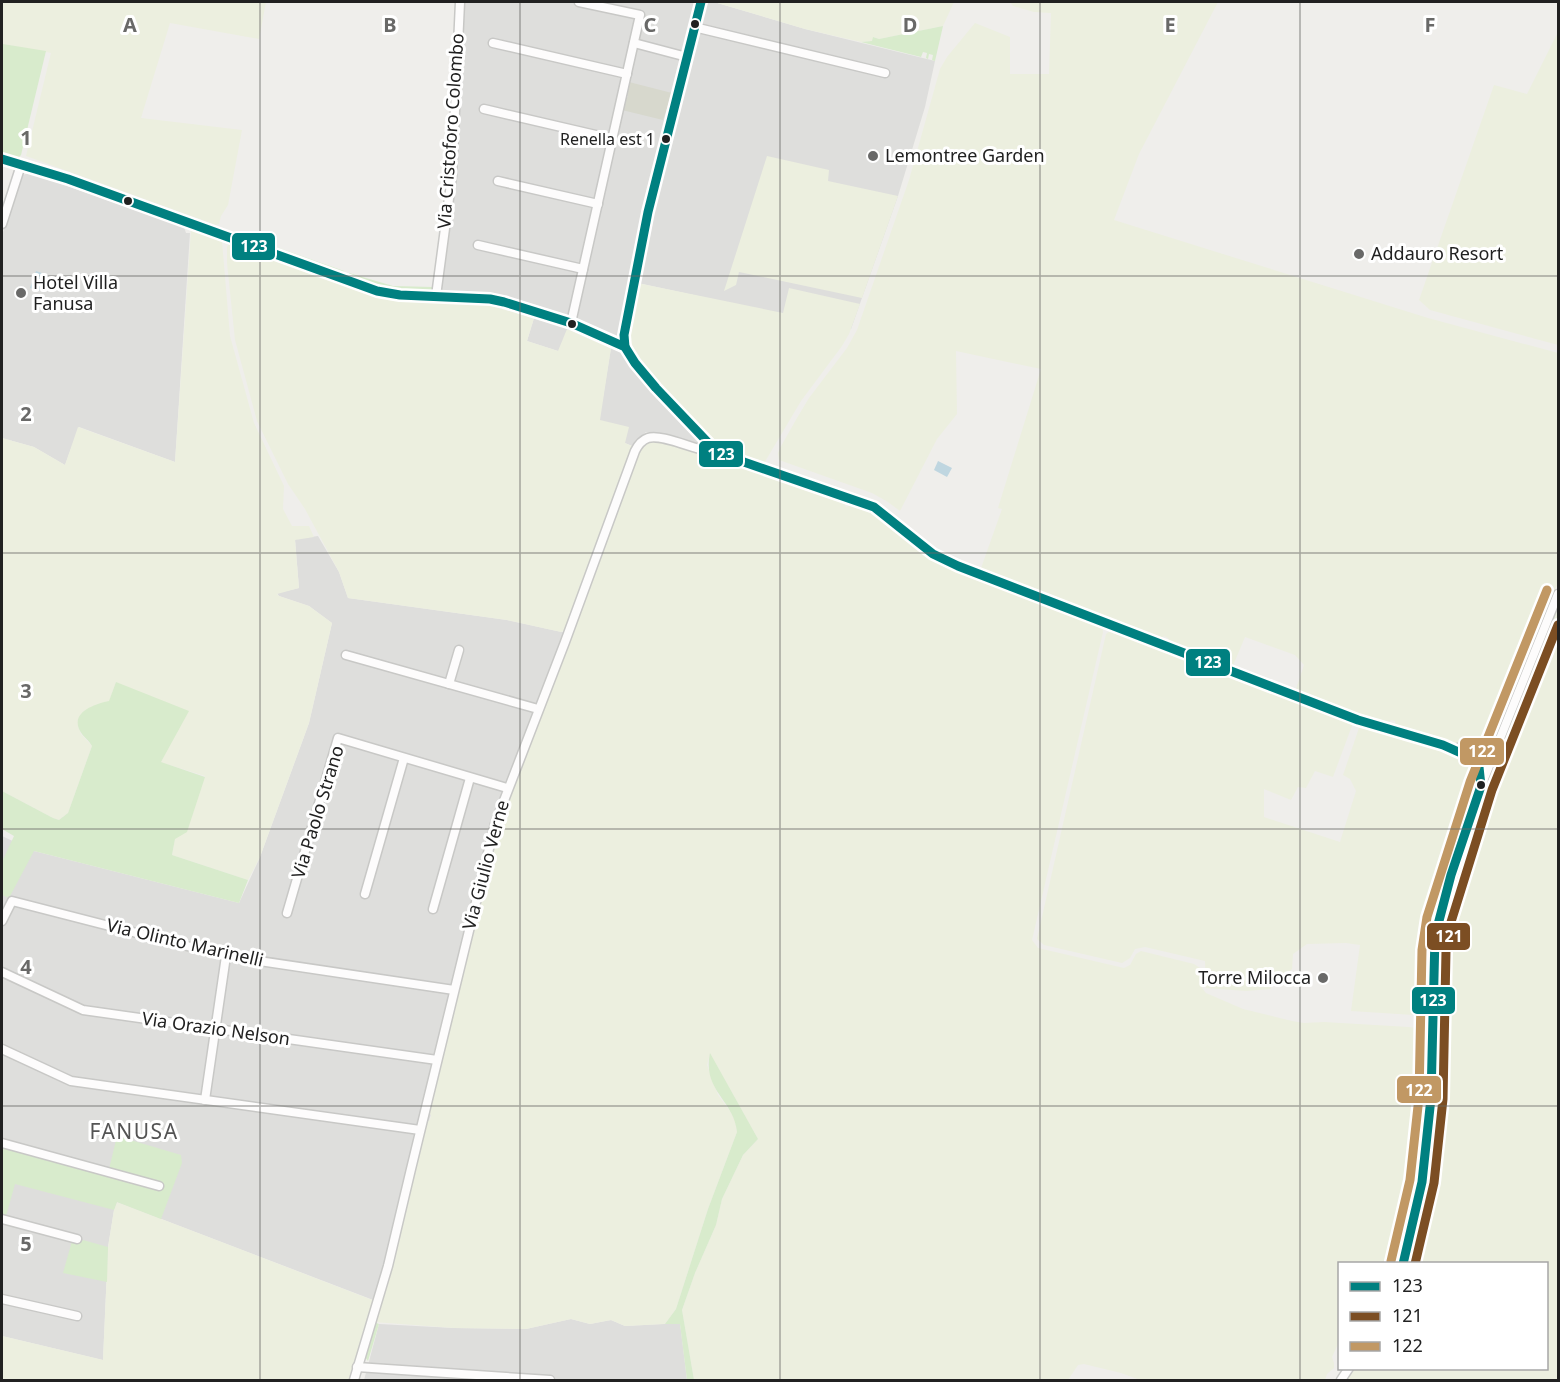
<svg xmlns="http://www.w3.org/2000/svg" width="1560" height="1382" viewBox="0 0 1560 1382" font-family="'Noto Sans',sans-serif">
<style>
.residential{fill:#dededc}
.construction{fill:#d7d8cd}
.farmland{fill:#ecefdf}
.grass{fill:#d8ebcc}
.water{fill:#bfd6e0}
.lines{fill:none;stroke-linecap:round;stroke-linejoin:round}
.minor-casing{stroke:#c8c8c6;stroke-width:11}
.minor{stroke:#fdfcfc;stroke-width:8}
.bus-1-casing{stroke:#fff;stroke-width:14}
.bus-2-casing{stroke:#fff;stroke-width:14}
.bus-3-casing{stroke:#fff;stroke-width:14}
.bus-1{stroke:#008080;stroke-width:9}
.bus-2{stroke:#7c4e23;stroke-width:9}
.bus-3{stroke:#c19864;stroke-width:9}
.grid{fill:none;stroke:#696968;stroke-width:1.5;stroke-opacity:0.55}
.bus-dot{fill:#212121;stroke:#fff;stroke-width:2}
.poi-dot{fill:#696968;stroke:#fff;stroke-width:2}
.labels{text-anchor:middle;stroke-width:6;stroke-linejoin:round;paint-order:stroke}
.bus-label{font-size:16px;fill:#212121;stroke:#fff;text-anchor:end}
.street-label{font-size:18px;fill:#212121;stroke:#fff}
.poi-label{font-size:18px;fill:#212121;stroke:#fff;text-anchor:start}
.quarter-label{font-size:21px;letter-spacing:1.5px;fill:#545454;stroke:#fff}
.grid-label{font-size:20px;text-anchor:middle;font-weight:bold;fill:#696968;stroke:#fff;stroke-width:6;stroke-linejoin:round;paint-order:stroke}
.line-badge{stroke:#fff;stroke-width:2}
.badge-label{font-size:16px;text-anchor:middle;font-weight:bold;fill:#fff}
</style>
<rect width="100%" height="100%" fill="#efeeeb"/>
<g class="residential">
<path d="M457 2H714L805 29 935 61 925 107 898 196 851 329 638 283 650 376 713 440 705 448 674 437 646 432 632 446 625 443 599 421 611 348 558 351 527 341 534 318 495 306 432 302 448 176Z"/>
<path d="M30 173 184 227 186 233H190L175 462 79 427 65 465 34 447 2 438V235L22 175Z"/>
<path d="M318 536 339 572 348 598 507 620 571 634 429 1121 423 1131 404 1220 381 1303 117 1202 114 1210 108 1247 103 1360 2 1336V836L34 851 239 903 260 857 309 723 332 623 309 606 279 596 277 593 299 588 295 539Z"/>
<path d="M571 1319 590 1324 611 1320 625 1326 680 1323 687 1380H364L379 1324 454 1328 526 1329Z"/>
</g>
<path class="construction" d="M629 82 672 93 663 120 622 110 625 98 628 97 627 92Z"/>
<g class="farmland">
<path d="M2 2H266L259 39 170 23 141 118 242 130 228 205 221 216 219 224 216 225 26 156 51 53 3 44 2 53Z"/>
<path d="M714 2H954L943 26 879 39 874 37 872 41 861 42 805 29Z"/>
<path d="M1010 2H1218L1139 154 1114 220 1428 318 1558 353V583L1492 743 1476 745 1455 743 1396 727 1395 721 1391 720 1387 725 1295 692 1304 665 1295 655 1245 637 1232 668 1170 644 1168 638 1164 636 1160 639 1155 638 980 571 1002 509 998 508 1041 369 956 351 957 414 937 439 900 511 888 502 872 493 779 460 778 453 780 448 797 418 809 398 847 348 857 330 909 180 940 69 947 57 975 23 1010 37V74H1049L1051 13 1034 12 1013 6Z"/>
<path d="M1558 32V345L1430 310 1419 300 1494 85 1527 94Z"/>
<path d="M767 156 829 170 828 181 898 196 862 298 739 272 736 285 724 291Z"/>
<path d="M191 230 222 241 230 336 254 423 284 486 283 509 292 526H309L314 537 295 540 299 588 277 594 279 596 309 606 332 623 309 723 260 857 248 880 172 855 175 839 205 776 160 762 169 744 116 682 109 702 97 704 78 726 81 734 92 746 68 813 59 820 53 818 2 791V438L34 447 65 465 78 427 175 462Z"/>
<path d="M229 244 383 298 405 301 484 304 534 318 527 341 558 351 567 329 611 348 600 420 629 427 625 443 632 446 567 627 564 631 561 632 507 620 348 598 339 572 305 509 288 484 257 421 235 340 227 263V247Z"/>
<path d="M637 283 783 313 789 288 860 304 849 334 842 346 801 401 763 465 722 450 650 376 639 362 630 341 629 334Z"/>
<path d="M656 439 724 460 843 500 846 507 853 504 872 511 942 564 1102 626 1103 632 1032 940 1038 948 1124 968 1130 965 1136 954 1141 951 1194 964 1200 968 1202 988 1206 993 1243 1009 1292 1021 1304 1023 1324 1022 1409 1027 1430 1030 1421 1147 1417 1145 1416 1150 1421 1154 1419 1172 1402 1252 1398 1251 1396 1255 1400 1257 1399 1263 1340 1264 1339 1342 1332 1357 1334 1363V1368L1327 1374 1325 1380H1140L1121 1373 1084 1364 1078 1365 1068 1380H694L682 1310 695 1273 716 1225 722 1199 743 1155 758 1139 710 1054 707 1065 718 1095 730 1111 736 1122 737 1132 708 1209 676 1309 665 1324 625 1326 611 1320 590 1324 571 1319 526 1329 454 1328 374 1322 404 1220 425 1122 430 1120 431 1115 428 1112 497 825 635 461 642 446 649 440Z"/>
<path d="M1558 607V1380H1346L1353 1369 1546 1368V1264L1407 1263 1425 1189 1436 1090 1437 1030 1443 1028V1024L1438 1017V951L1443 919 1459 864 1501 747Z"/>
<path d="M1111 630 1353 723 1333 777 1315 771 1306 788 1298 787 1291 800 1264 789V817L1340 842 1356 791 1350 779 1343 775 1360 725 1471 760 1476 766 1475 787 1432 927 1430 951V1006L1413 1007 1414 1015 1351 1011 1360 945 1346 943 1307 944 1293 954 1292 969 1287 974 1282 976V983L1271 984V989L1246 991 1206 988 1205 961 1145 947 1135 949 1130 958 1122 963 1044 945 1037 939 1106 634Z"/>
<path d="M117 1202 375 1301 349 1380H2V1336L103 1360 108 1247 114 1210Z"/>
</g>
<g class="grass">
<path d="M943 26 935 61 932 60 933 55 929 54 928 59 926 58 927 53 923 52 921 57 861 42 872 41 873 37 879 39Z"/>
<path d="M3 44 46 51 21 155 18 158 2 154Z"/>
<path d="M259 241 344 271 342 273 259 244Z"/>
<path d="M349 273 393 286 433 287 431 291 392 289 349 276Z"/>
<path d="M116 682 189 711 161 762 205 777 187 832 175 839 172 855 248 880 239 903 34 851 9 898 2 895V862L14 836 2 829V791L53 818 59 820 68 813 92 746C89 740 83 737 80 731 70 712 95 704 109 701Z"/>
<path d="M710 1053 758 1139 743 1155 722 1199 716 1225 695 1273 682 1310 694 1380H687L680 1324H665L676 1309 708 1209 737 1132C734 1100 702 1091 710 1053Z"/>
<path d="M117 1136 181 1155 182 1163 161 1219 117 1202 114 1210 15 1184 6 1216 2 1215V1145L109 1169Z"/>
<path d="M83 1240 108 1247 107 1282 63 1273 72 1241 75 1244 80 1243Z"/>
<path d="M374 1322 379 1324 368 1361 364 1356Z"/>
</g>
<g class="water">
<path d="M36 271 45 274 39 291 30 288Z"/>
<path d="M938 461 952 468 947 477 934 470Z"/>
</g>
<g class="lines">
<g class="minor-casing">
<g id="minor">
<path d="M694 27 885 73"/>
<path d="M493 43 627 74"/>
<path d="M634 43 687 57"/>
<path d="M484 109 613 139"/>
<path d="M2 159 68 179 377 291 400 295 490 299 504 302 571 323 625 347 635 363 656 388 718 453 874 507 933 554 958 566 1358 720 1443 745 1490 763"/>
<path d="M498 181 598 204"/>
<path d="M2 224 21 165"/>
<path d="M478 245 583 269"/>
<path d="M436 296 452 176 460 2"/>
<path d="M571 323 640 15 579 2"/>
<path d="M625 347 624 335 648 212 701 2"/>
<path d="M346 655 538 709"/>
<path d="M449 684 459 650"/>
<path d="M1458 748 1494 754"/>
<path d="M1472 758 1479 767 1481 782"/>
<path d="M365 894 404 758"/>
<path d="M433 909 470 778"/>
<path d="M287 913 338 738 507 788"/>
<path d="M2 921 12 901 226 956 454 990"/>
<path d="M2 972 83 1010 437 1060"/>
<path d="M2 1049 71 1081 420 1130"/>
<path d="M205 1100 226 956"/>
<path d="M2 1143 159 1186"/>
<path d="M2 1219 77 1239"/>
<path d="M1403 1264 1422 1182 1431 1098 1434 950 1439 919 1481 786 1558 594"/>
<path d="M2 1299 77 1316"/>
<path d="M357 1367 550 1380"/>
<path d="M354 1380 388 1266 411 1169 495 824 565 642 635 451C638 445 642 440 648 438 662 433 699 452 718 453"/>
<path d="M1341 1380 1349 1368"/>
</g>
</g>
<use href="#minor" class="minor"/>
<g class="bus-1-casing">
<g id="bus-1">
<path d="M2 159 68 179 377 291 400 295 490 299 504 302 571 323 625 347 635 363 656 388 718 453 874 507 933 554 958 566 1358 720 1443 745 1472 758 1479 767 1481 786 1451 875 1435 936 1431 1098 1422 1182 1403 1264"/>
<path d="M625 347 624 335 648 212 701 2"/>
</g>
</g>
<g class="bus-2-casing">
<path id="bus-2" d="M1415 1264 1434 1183 1443 1099 1446 951 1451 922 1492 790 1558 625"/>
</g>
<g class="bus-3-casing">
<path id="bus-3" d="M1391 1261 1410 1180 1419 1097 1422 950 1427 917 1470 782 1547 590"/>
</g>
<use href="#bus-1" class="bus-1"/>
<use href="#bus-2" class="bus-2"/>
<use href="#bus-3" class="bus-3"/>
</g>
<path class="grid" d="M260 2V1380M520 2V1380M780 2V1380M1040 2V1380M1300 2V1380M2 276H1558M2 553H1558M2 829H1558M2 1106H1558"/>
<g class="bus-dot">
<circle cx="695" cy="24" r="5"/>
<circle cx="666" cy="139" r="5"/>
<circle cx="128" cy="201" r="5"/>
<circle cx="572" cy="324" r="5"/>
<circle cx="1481" cy="785" r="5"/>
</g>
<g class="poi-dot">
<circle cx="873" cy="156" r="6"/>
<circle cx="1359" cy="254" r="6"/>
<circle cx="21" cy="293" r="6"/>
<circle cx="1323" cy="978" r="6"/>
</g>
<g class="labels">
<g class="bus-label">
<text x="655" y="145">Renella est 1</text>
</g>
<g class="street-label">
<text transform="translate(451 131) rotate(-86)" y="6">Via Cristoforo Colombo</text>
<text transform="translate(318 812) rotate(-73)" y="6">Via Paolo Strano</text>
<text transform="translate(486 865) rotate(-75)" y="6">Via Giulio Verne</text>
<text transform="translate(185 943) rotate(13)" y="6">Via Olinto Marinelli</text>
<text transform="translate(216 1029) rotate(8)" y="6">Via Orazio Nelson</text>
</g>
<g class="poi-label">
<text x="885" y="162">Lemontree Garden</text>
<text x="1371" y="260">Addauro Resort</text>
<text x="33" y="289">Hotel Villa<tspan x="33" dy="21">Fanusa</tspan></text>
<text x="1311" y="984" text-anchor="end">Torre Milocca</text>
</g>
<g class="quarter-label">
<text x="134" y="1139">FANUSA</text>
</g>
</g>
<g class="grid-label">
<text x="130" y="32">A</text>
<text x="390" y="32">B</text>
<text x="650" y="32">C</text>
<text x="910" y="32">D</text>
<text x="1170" y="32">E</text>
<text x="1430" y="32">F</text>
<text x="26" y="145">1</text>
<text x="26" y="421">2</text>
<text x="26" y="698">3</text>
<text x="26" y="974">4</text>
<text x="26" y="1251">5</text>
</g>
<g class="line-badge">
<rect x="231" y="232" width="45" height="29" rx="6" fill="#008080"/>
<rect x="698" y="440" width="46" height="28" rx="6" fill="#008080"/>
<rect x="1185" y="648" width="46" height="29" rx="6" fill="#008080"/>
<rect x="1459" y="737" width="46" height="29" rx="6" fill="#c19864"/>
<rect x="1426" y="922" width="45" height="29" rx="6" fill="#7c4e23"/>
<rect x="1411" y="986" width="45" height="29" rx="6" fill="#008080"/>
<rect x="1396" y="1075" width="46" height="29" rx="6" fill="#c19864"/>
</g>
<g class="badge-label">
<text x="254" y="252">123</text>
<text x="721" y="460">123</text>
<text x="1208" y="668">123</text>
<text x="1482" y="757">122</text>
<text x="1449" y="942">121</text>
<text x="1433" y="1006">123</text>
<text x="1419" y="1096">122</text>
</g>
<rect width="1560" height="1382" fill="none" stroke="#212121" stroke-width="6"/>
<rect x="1338" y="1262" width="210" height="108" fill="#ffffff" stroke="#a6a6a6" stroke-width="1.5"/>
<rect x="1350" y="1282" width="30" height="9" fill="#008080" stroke="#a6a6a6" stroke-width="1.5"/>
<text x="1392" y="1292" font-size="18" fill="#212121">123</text>
<rect x="1350" y="1312" width="30" height="9" fill="#7c4e23" stroke="#a6a6a6" stroke-width="1.5"/>
<text x="1392" y="1322" font-size="18" fill="#212121">121</text>
<rect x="1350" y="1342" width="30" height="9" fill="#c19864" stroke="#a6a6a6" stroke-width="1.5"/>
<text x="1392" y="1352" font-size="18" fill="#212121">122</text>
</svg>
